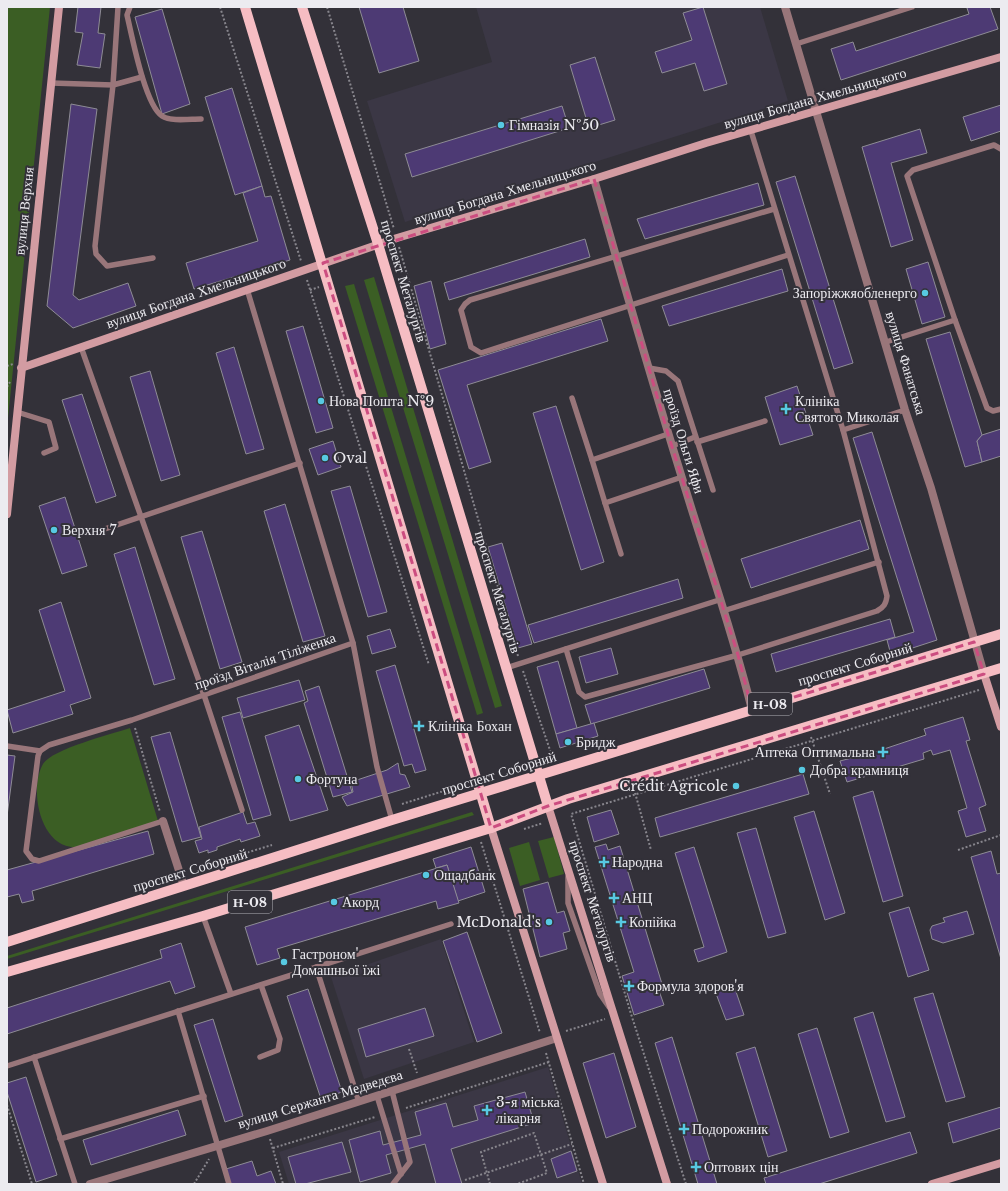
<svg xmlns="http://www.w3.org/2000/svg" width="1008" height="1191" viewBox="0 0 1008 1191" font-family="'Libre Baskerville',serif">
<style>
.built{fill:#3b3745}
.green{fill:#3b5e24}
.building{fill:#4d3a74;stroke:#8e8c95}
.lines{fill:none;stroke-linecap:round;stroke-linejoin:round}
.path{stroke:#88868d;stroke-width:2;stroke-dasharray:2 2;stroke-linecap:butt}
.lane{stroke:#99767a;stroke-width:5.5}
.street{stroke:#99767a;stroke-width:8}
.secondary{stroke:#d39ca2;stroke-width:8}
.primary{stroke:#f6bdc3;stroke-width:10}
.marked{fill:none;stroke:#cc4d80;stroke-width:3;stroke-dasharray:8 5;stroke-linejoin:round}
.poi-dot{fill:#57c9e2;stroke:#333139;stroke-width:1.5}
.labels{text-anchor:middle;stroke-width:4;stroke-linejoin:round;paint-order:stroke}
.shield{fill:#333139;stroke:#b4b3b9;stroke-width:1}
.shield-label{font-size:13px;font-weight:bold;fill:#ecebf0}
.street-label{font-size:14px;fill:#ecebf0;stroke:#333139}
.poi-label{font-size:14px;fill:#ecebf0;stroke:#333139;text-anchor:start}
</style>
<rect width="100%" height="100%" fill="#333139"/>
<g class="built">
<path d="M476 7H760L788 101 405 222 367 101 492 62Z"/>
<path d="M441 939 474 1042 364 1079 331 977Z"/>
<path d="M548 1067 582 1184H289L279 1152Z"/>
</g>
<g class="green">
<path d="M7 7H50L7 428Z"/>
<path d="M374 277 502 706 495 708 364 280Z"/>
<path d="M354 284 483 713 477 715 345 286Z"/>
<path d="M130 728 158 821C139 827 121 833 102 839 95 841 87 846 79 847 41 852 28 790 43 764 52 749 112 734 130 728Z"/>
<path d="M472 812 474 815 7 959V956Z"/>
<path d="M554 837 564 874 549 878 538 841Z"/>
<path d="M529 842 540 880 520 886 509 848Z"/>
</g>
<g class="building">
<path d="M78 7H101L98 33 105 34 100 68 77 65 83 33 75 32Z"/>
<path d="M359 7H403L419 61 379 73Z"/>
<path d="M703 7 727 84 704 91 695 63 662 73 655 52 692 40 683 13Z"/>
<path d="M970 7H990L998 29 841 80 831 49 853 42 856 51 969 14 967 8Z"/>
<path d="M162 9 190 104 162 114 135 17Z"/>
<path d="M595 57 615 120 589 128 570 65Z"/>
<path d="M232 88 262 186 235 195 205 97Z"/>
<path d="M71 104 97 109 73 295 79 300 128 283 136 306 73 328 47 306Z"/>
<path d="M1001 105V131L971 141 963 117Z"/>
<path d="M562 106 569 128 412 177 405 154Z"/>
<path d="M920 129 927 153 891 163 913 240 891 247 862 147Z"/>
<path d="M795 176 853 363 834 369 776 182Z"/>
<path d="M758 183 764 205 645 239 637 219Z"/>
<path d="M262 186 265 197 271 196 290 260 194 289 186 263 258 241 243 193Z"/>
<path d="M585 239 590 257 449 300 444 283Z"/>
<path d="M928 262 945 317 922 324 906 269Z"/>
<path d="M782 269 788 291 669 326 662 306Z"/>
<path d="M431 281 446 344 430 349 414 286Z"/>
<path d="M601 319 608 341 467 385 491 462 469 469 438 370Z"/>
<path d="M303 326 333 428 316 433 286 331Z"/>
<path d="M950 332 982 435 977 441 982 462 965 467 926 339Z"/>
<path d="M234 347 264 449 246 454 216 353Z"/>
<path d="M150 371 180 475 161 481 130 377Z"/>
<path d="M797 386 813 435 780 445 765 397Z"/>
<path d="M82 394 116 496 96 503 62 400Z"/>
<path d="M556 406 604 562 581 570 533 413Z"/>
<path d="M1001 429V456L982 462 977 441 982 435Z"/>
<path d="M872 432 937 640 891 655 887 640 914 632 853 438Z"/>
<path d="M333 441 341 467 318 475 309 449Z"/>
<path d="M350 486 387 612 368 617 331 491Z"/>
<path d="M65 497 87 566 62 574 39 506Z"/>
<path d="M285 504 325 636 303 642 264 511Z"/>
<path d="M860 520 869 549 751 588 741 559Z"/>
<path d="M202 531 242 662 220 669 181 537Z"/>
<path d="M502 543 532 644 518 648 488 547Z"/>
<path d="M135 547 175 679 154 685 114 554Z"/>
<path d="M678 579 683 598 534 643 528 625Z"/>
<path d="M61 602 91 698 70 705 73 714 13 733 7 710 65 691 39 610Z"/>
<path d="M890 619 895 637 776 672 771 654Z"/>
<path d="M390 629 396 647 372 654 367 636Z"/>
<path d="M611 648 618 674 586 683 579 657Z"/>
<path d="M558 661 577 728 556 734 537 667Z"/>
<path d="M395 665 426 770 415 773 412 764 404 766 376 671Z"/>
<path d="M704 669 710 688 591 724 585 705Z"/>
<path d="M299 680 305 700 243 718 237 698Z"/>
<path d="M319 686 352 792 333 797 304 703 308 701 305 691Z"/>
<path d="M240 712 271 815 253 820 222 717Z"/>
<path d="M963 717 970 740 966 741 986 805 979 808 986 831 966 837 958 811 967 808 950 750 933 755 931 750 923 753 924 759 847 782 840 761 875 752 926 735 924 729Z"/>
<path d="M594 723 598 736 560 748 556 734Z"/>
<path d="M299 725 328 810 290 821 265 736Z"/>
<path d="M170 732 201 837 182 842 151 737Z"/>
<path d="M7 755 15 756 7 816Z"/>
<path d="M398 763 400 774 405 775 410 787 347 806 342 797 353 792 351 782 387 770Z"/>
<path d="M803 774 809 794 660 837 655 818Z"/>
<path d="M873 791 903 896 883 902 853 797Z"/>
<path d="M611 810 619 834 594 842 587 817Z"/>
<path d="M814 811 845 913 825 920 794 817Z"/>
<path d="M243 812 247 824 255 822 260 836 241 842 240 839 217 847V850L208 853V850L199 853 195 841 202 839 199 827Z"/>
<path d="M756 828 786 933 768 938 737 833Z"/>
<path d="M148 831 154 854 32 891 34 900 22 903 19 894 7 897V870Z"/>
<path d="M606 844 608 850 620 846 662 984 657 985 664 1005 634 1015 622 976 634 972 595 847Z"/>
<path d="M471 847 485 892 458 901 447 865 436 868 433 859Z"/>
<path d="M694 847 727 952 698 962 694 950 704 947 675 853Z"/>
<path d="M991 851 997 874 1001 873V959L971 857Z"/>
<path d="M447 865 459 903 438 909 436 901 277 949 280 958 257 965 245 927Z"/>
<path d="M548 882 557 913 564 911 570 931 563 933 567 949 540 957 523 889Z"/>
<path d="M909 907 929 970 908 977 889 913Z"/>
<path d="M967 911 974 934 943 943 932 939 930 930 932 926 945 922 943 918Z"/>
<path d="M467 932 502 1033 477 1042 443 941Z"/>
<path d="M181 943 195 987 175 994 170 981 7 1034V1008L162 958 160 950Z"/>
<path d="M733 983 744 1015 726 1020 715 991Z"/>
<path d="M308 989 342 1092 321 1099 287 996Z"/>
<path d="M933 993 965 1097 946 1102 914 998Z"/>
<path d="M425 1008 434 1036 366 1057 358 1029Z"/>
<path d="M873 1012 905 1117 886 1122 854 1018Z"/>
<path d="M213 1019 243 1116 225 1122 194 1025Z"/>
<path d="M817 1028 849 1132 830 1138 798 1034Z"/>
<path d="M672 1037 717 1184H698L655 1043Z"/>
<path d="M755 1047 787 1151 768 1157 736 1053Z"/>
<path d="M614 1053 636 1127 606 1138 583 1063Z"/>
<path d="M26 1077 57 1175 36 1182 7 1092V1083Z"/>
<path d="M525 1092 534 1123 451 1149 462 1184H436L425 1144 386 1155 391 1173 360 1182 349 1140 380 1131 383 1145 421 1135 415 1112 446 1103 453 1127 478 1120 474 1106Z"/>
<path d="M1001 1107V1128L953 1143 948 1123Z"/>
<path d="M178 1110 186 1135 91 1165 83 1140Z"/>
<path d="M910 1132 917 1153 819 1184H766L764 1178Z"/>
<path d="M342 1142 351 1172 305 1184H296L288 1157Z"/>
<path d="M571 1151 577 1171 557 1178 551 1159Z"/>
<path d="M252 1161 257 1176 271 1171 276 1184H230L226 1169Z"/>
</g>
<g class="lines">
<g class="path">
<path d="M220 7 301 261"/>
<path d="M327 7 394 229"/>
<path d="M399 247 518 656"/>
<path d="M395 262 403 259"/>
<path d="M307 280 429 665"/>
<path d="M310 290 319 287"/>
<path d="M7 366 13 364"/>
<path d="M7 387 10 382"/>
<path d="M523 671 551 753 557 759"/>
<path d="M135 728 160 812"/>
<path d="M811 737 830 794"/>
<path d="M634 789 651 850"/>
<path d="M402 804 466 784"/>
<path d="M524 829 543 823"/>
<path d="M481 842 540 1033"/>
<path d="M958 850 1001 835"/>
<path d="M236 856 272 845"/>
<path d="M1000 1001H1001"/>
<path d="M566 1031 605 1019"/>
<path d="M409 1049 417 1073"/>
<path d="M546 1053 584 1184"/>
<path d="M7 1105 32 1184"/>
<path d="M406 1108 549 1062"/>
<path d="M270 1139 283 1184"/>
<path d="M273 1148 375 1117"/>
<path d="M465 1180 572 1144"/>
<path d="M194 1184 209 1159"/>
<path d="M490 1184 481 1152 534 1133 547 1173 517 1184"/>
<path d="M686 1184 631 1014 571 814 979 690"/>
</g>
<g class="lane">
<path d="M118 7 113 85 95 246 96 254 107 266 153 258"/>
<path d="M130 7 127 15C132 36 145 105 162 116 171 122 190 119 201 119"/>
<path d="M796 44 912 7"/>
<path d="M51 83 113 85 142 77"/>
<path d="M774 209 470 300 465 304 461 310 471 347 481 353 788 255"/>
<path d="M955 320 907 176 913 170 994 145 1001 149"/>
<path d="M886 342 955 320 987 408 993 411 1001 409"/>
<path d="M81 347 204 695 242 810"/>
<path d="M649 368 666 371 678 381 713 490"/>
<path d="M572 398 592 460"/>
<path d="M17 412 49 422 56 448 44 453"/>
<path d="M843 430 905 410"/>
<path d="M668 434 592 460 605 503 682 477"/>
<path d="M697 442 765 421"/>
<path d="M672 446 695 437"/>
<path d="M605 503 621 554"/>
<path d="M90 534 300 463"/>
<path d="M723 611 879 562"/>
<path d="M353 643 377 767 392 820"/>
<path d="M566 649 579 692 585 697 738 655 877 611C884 607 886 604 887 596L843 430 751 131"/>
<path d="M506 668 719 600"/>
<path d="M7 746 40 751 49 745 132 720 353 643 247 289"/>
<path d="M40 751 38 756 26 851 32 859 39 861 163 821"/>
<path d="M568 877V903L600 994 609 1007"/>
<path d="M203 916 231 994"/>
<path d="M316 967 359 1102"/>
<path d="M178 1011 229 1184"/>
<path d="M34 1057 75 1184"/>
<path d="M260 1057 278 1050 280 1039 261 985"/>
<path d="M7 1066 451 924"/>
<path d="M392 1091 410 1162 393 1184"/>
<path d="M377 1096 401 1174"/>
<path d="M60 1139 204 1096"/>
</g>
<g class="street">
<path d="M785 7 905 410 931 488 984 674"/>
<path d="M594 179C625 289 657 398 691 507 712 574 735 641 752 710"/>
<path d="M163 821 184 886"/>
<path d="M90 1184 267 1131 557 1038"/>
</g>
<g class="secondary">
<path d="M21 368 397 238 594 179 706 143 1001 57"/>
<path d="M7 514 59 7"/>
<path d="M984 674 1001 727"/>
<path d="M548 806 667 1184"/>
<path d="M491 828 603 1184"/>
<path d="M932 1184 1001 1163"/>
</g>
<g class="primary">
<path d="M245 7 491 828"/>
<path d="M302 7 378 244 548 806"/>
<path d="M7 942 392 820 1001 634"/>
<path d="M7 972 203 916 491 828 568 799 1001 668"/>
</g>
</g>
<path class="marked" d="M594 179 668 434 738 655 752 710 974 642 984 674 548 806 491 828 323 263Z"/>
<g class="poi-dot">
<circle cx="501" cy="125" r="4"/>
<circle cx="925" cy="293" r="4"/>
<circle cx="321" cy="401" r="4"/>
<path d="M784 403h4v4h4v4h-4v4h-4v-4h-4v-4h4z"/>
<circle cx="325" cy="458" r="4"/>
<circle cx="54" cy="530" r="4"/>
<path d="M417 720h4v4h4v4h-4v4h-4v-4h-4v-4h4z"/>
<circle cx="568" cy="742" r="4"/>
<path d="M881 746h4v4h4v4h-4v4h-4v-4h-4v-4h4z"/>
<circle cx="802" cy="770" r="4"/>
<circle cx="298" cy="779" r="4"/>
<circle cx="736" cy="786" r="4"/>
<path d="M602 856h4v4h4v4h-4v4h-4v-4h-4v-4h4z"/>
<circle cx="426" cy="875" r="4"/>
<path d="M612 892h4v4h4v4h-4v4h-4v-4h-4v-4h4z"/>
<circle cx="334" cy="902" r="4"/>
<circle cx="549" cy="922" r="4"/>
<path d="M619 916h4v4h4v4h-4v4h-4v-4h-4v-4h4z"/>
<circle cx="284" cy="962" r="4"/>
<path d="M627 980h4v4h4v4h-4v4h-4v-4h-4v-4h4z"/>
<path d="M485 1104h4v4h4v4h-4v4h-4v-4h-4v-4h4z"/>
<path d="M682 1123h4v4h4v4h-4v4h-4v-4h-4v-4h4z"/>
<path d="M694 1161h4v4h4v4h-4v4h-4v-4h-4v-4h4z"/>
</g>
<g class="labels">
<g class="shield">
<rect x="748" y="693" width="44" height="22" rx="3"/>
<rect x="228" y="891" width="44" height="22" rx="3"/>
</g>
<g class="shield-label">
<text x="770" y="709">Н-08</text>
<text x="250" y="907">Н-08</text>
</g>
<g class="street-label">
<text transform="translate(815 98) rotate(-16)" y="5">вулиця Богдана Хмельницького</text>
<text transform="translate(505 192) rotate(-17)" y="5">вулиця Богдана Хмельницького</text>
<text transform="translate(24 211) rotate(-84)" y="5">вулиця Верхня</text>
<text transform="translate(404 281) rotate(73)" y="5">проспект Металургів</text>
<text transform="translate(196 293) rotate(-19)" y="5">вулиця Богдана Хмельницького</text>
<text transform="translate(906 363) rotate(73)" y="5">вулиця Фанатська</text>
<text transform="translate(684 441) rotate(73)" y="5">проїзд Ольги Яфи</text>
<text transform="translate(498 592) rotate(73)" y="5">проспект Металургів</text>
<text transform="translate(265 661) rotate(-19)" y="5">проїзд Віталія Тіліженка</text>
<text transform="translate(855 664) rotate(-17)" y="5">проспект Соборний</text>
<text transform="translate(499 773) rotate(-17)" y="5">проспект Соборний</text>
<text transform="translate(190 870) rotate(-17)" y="5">проспект Соборний</text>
<text transform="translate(593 901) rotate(72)" y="5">проспект Металургів</text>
<text transform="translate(320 1099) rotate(-17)" y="5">вулиця Сержанта Медведєва</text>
</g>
<g class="poi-label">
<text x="509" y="130">Гімназія №50</text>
<text x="917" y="298" text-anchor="end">Запоріжжяобленерго</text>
<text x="329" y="406">Нова Пошта №9</text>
<text x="795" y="406">Клініка<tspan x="795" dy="16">Святого Миколая</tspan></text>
<text x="333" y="463">Oval</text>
<text x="62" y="535">Верхня 7</text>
<text x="428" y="731">Клініка Бохан</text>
<text x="576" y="747">Бридж</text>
<text x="875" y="757" text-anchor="end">Аптека Оптимальна</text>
<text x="810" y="775">Добра крамниця</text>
<text x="306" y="784">Фортуна</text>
<text x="728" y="791" text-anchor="end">Crédit Agricole</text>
<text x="612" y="867">Народна</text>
<text x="434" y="880">Ощадбанк</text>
<text x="622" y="903">АНЦ</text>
<text x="342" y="907">Акорд</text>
<text x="541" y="927" text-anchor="end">McDonald's</text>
<text x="629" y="927">Копійка</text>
<text x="292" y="959">Гастроном'<tspan x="292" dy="16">Домашньої їжі</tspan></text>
<text x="637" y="991">Формула здоров'я</text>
<text x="496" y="1107">3-я міська<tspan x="496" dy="16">лікарня</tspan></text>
<text x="692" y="1134">Подорожник</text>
<text x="704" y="1172">Оптових цін</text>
</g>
</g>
<rect width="1008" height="1191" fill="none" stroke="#ecebf0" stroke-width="16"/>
</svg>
